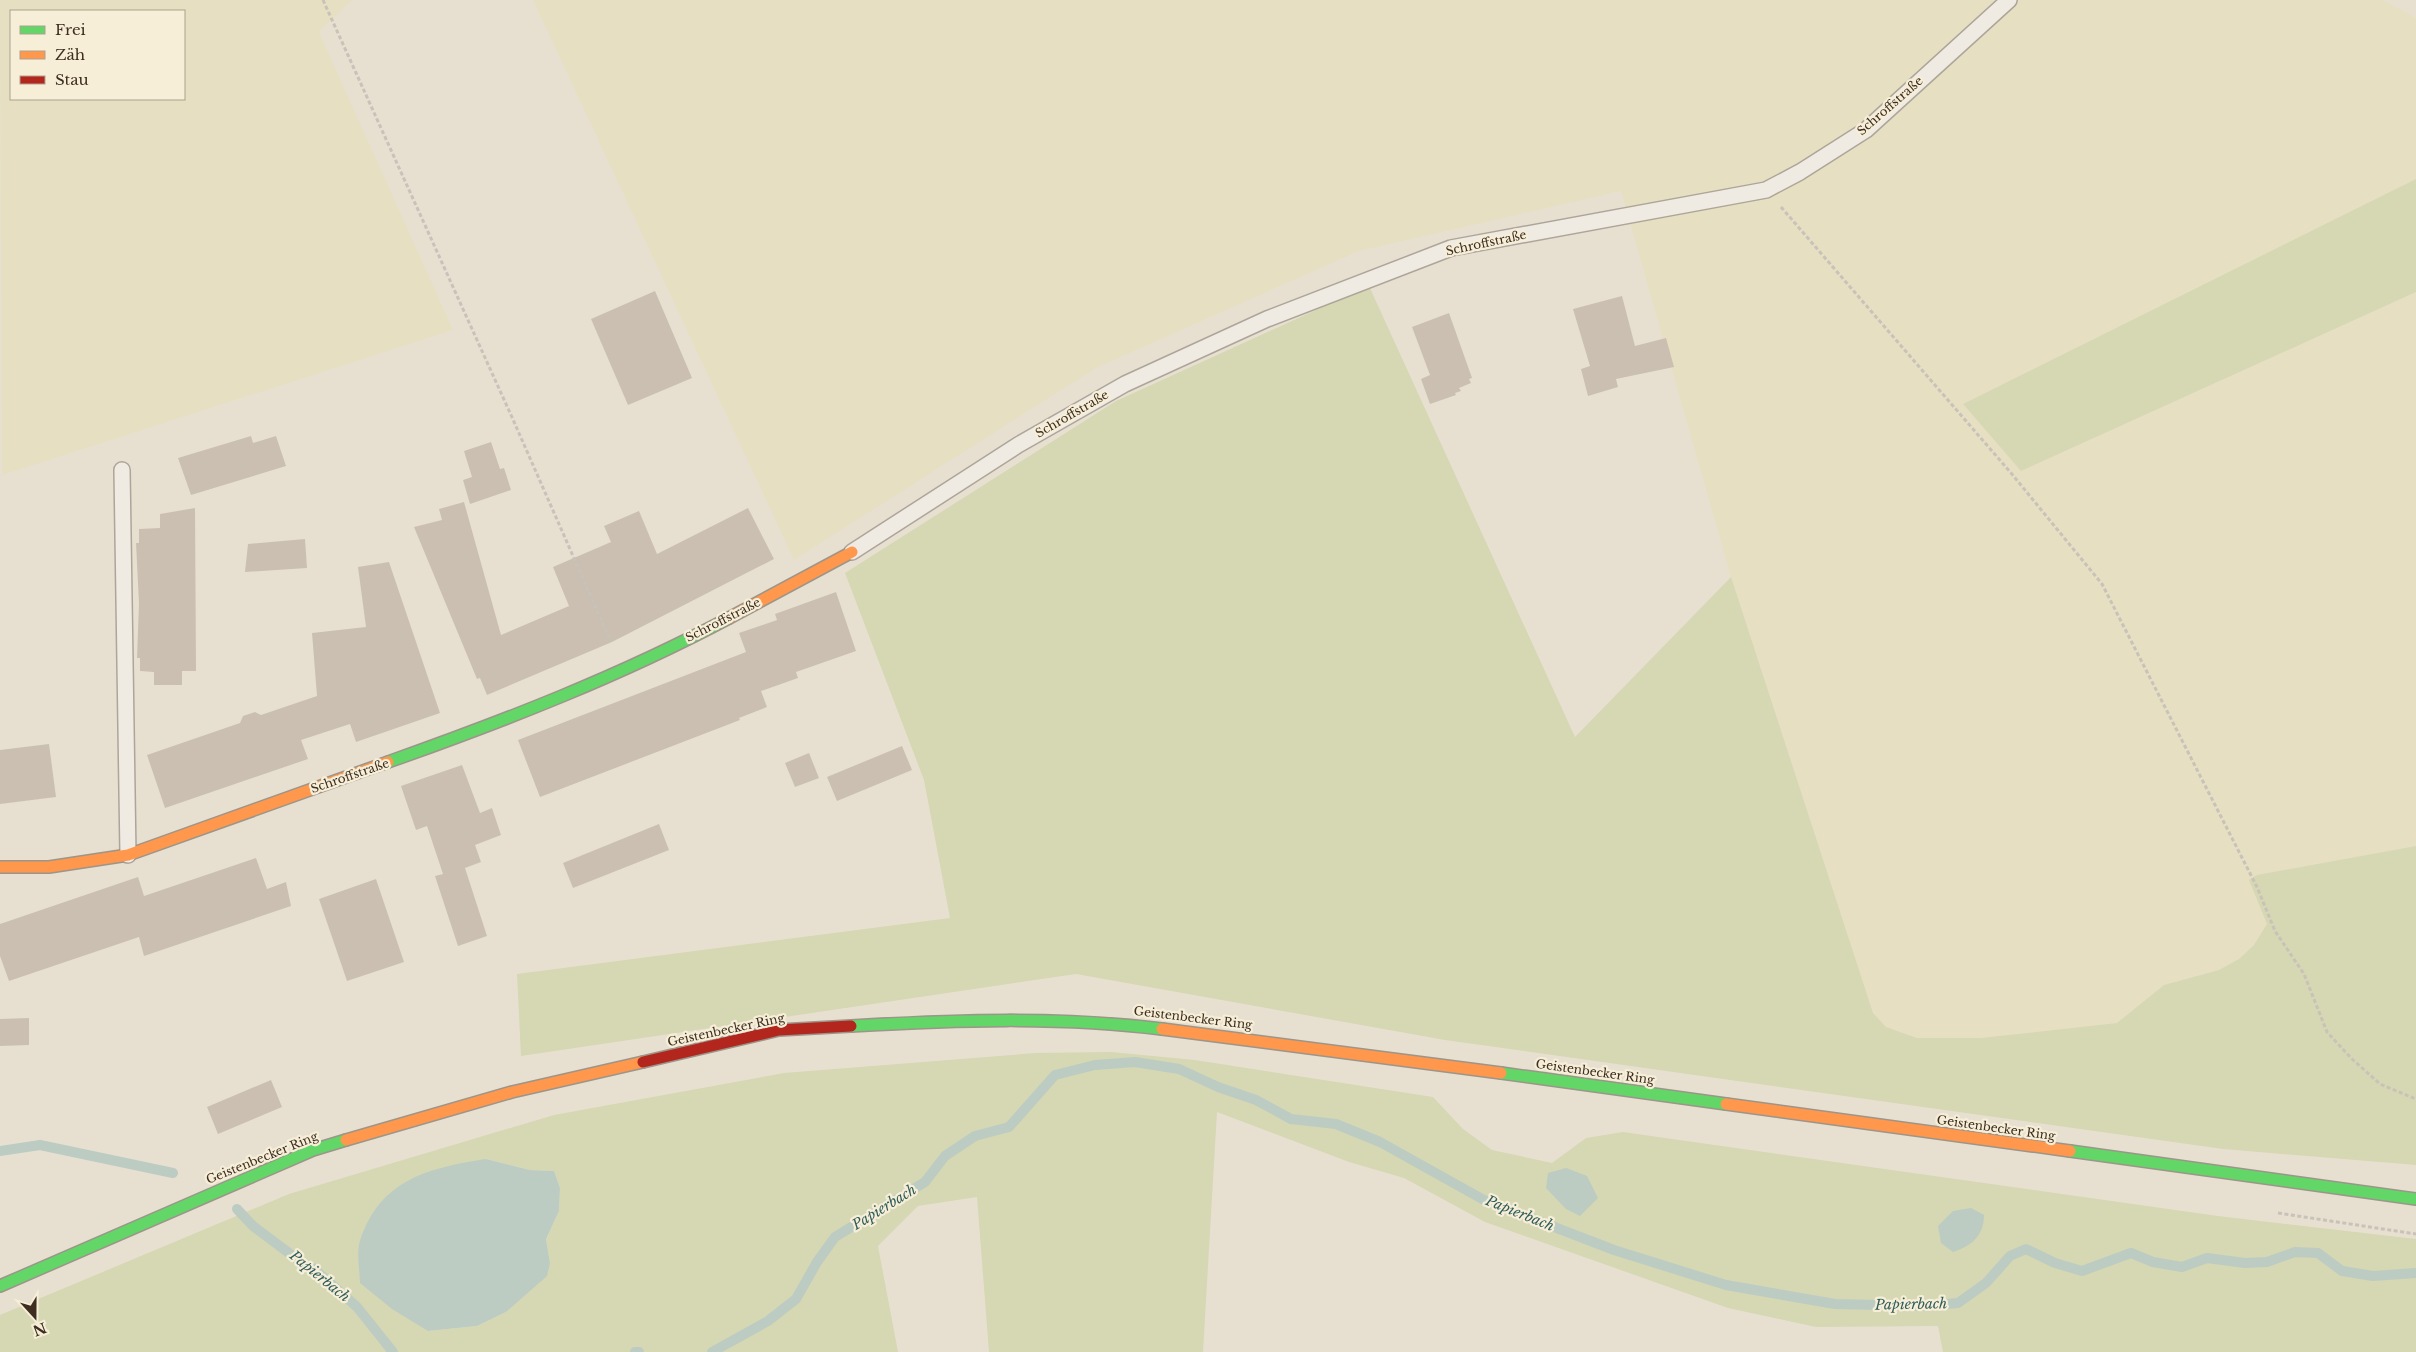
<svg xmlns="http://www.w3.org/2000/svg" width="2416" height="1352" viewBox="0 0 2416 1352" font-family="'Libre Baskerville',serif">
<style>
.farmland{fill:#e6dfc2;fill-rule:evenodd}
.green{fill:#d6d7b3;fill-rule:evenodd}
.water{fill:#bcccc2}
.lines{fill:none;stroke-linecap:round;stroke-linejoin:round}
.stream{stroke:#bcccc2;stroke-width:10}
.building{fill:#cbbfb2}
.lane-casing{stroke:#ada599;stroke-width:18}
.fast-casing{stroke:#9c958a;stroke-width:14}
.slow-casing{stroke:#9c958a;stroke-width:14}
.jam-casing{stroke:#9c958a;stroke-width:14}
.path{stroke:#c8c2b9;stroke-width:3;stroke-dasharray:4 2.5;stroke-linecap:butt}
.lane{stroke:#efebe3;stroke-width:15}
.fast{stroke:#63d668;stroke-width:11}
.slow{stroke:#ff974d;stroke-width:11}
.jam{stroke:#b3261e;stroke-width:11}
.labels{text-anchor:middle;stroke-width:4.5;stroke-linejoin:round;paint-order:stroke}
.street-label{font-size:12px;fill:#3d2e20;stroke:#f7eed8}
.water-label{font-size:14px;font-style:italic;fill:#2f5d5a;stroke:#f7eed8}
</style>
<rect width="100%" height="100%" fill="#e7e0d1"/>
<g class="farmland">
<path d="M0 0H352L319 32 453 330 2 475ZM184 11V99H11V11Z"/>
<path d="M533 0H2382L2387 2 2416 18V179L1963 404 2021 471 2416 292V846L2257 875 2250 880 2267 924 2254 945 2239 959 2219 970 2164 985 2117 1023 1981 1038H1917L1886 1027 1873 1013 1731 577 1621 191 1359 251 1096 368 794 560Z"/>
</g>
<g class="green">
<path d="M2416 179V292L2021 471 1963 404Z"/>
<path d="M1369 286 1575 737 1731 577 1873 1013 1886 1027 1917 1038H1981L2117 1023 2164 985 2219 970 2239 959 2254 945 2267 924 2249 880 2257 875 2416 846V1165L2223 1149 1445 1040 1076 974 521 1056 517 974 950 918 924 780 845 573 1116 401Z"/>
<path d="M1111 1052 1195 1060 1433 1097 1463 1129 1492 1150 1552 1163 1586 1138 1623 1132 2218 1216 2416 1239V1352H1943L1938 1326 1816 1327 1728 1308 1485 1222 1404 1178 1349 1162 1217 1112 1203 1352H989L977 1197 918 1206 878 1246 898 1352H0V1315L289 1194 554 1115 784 1073 1036 1053ZM486 1159 530 1170 554 1171 560 1188 559 1211 546 1239 550 1263 506 1312 477 1326 428 1331Z"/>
</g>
<g class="water">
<path d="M486 1159 530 1170 554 1171 560 1188 559 1211 546 1239 550 1263 547 1276 506 1312 477 1326 428 1331 392 1309 360 1283C360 1271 356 1253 360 1241 380 1179 429 1168 486 1159Z"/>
<path d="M1566 1168 1587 1176 1598 1198 1580 1216 1566 1209 1546 1188 1548 1173Z"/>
<path d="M1971 1208 1984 1215C1984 1235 1972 1246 1953 1252L1941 1243 1938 1226 1953 1211Z"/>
</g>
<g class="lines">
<g class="stream">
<path d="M0 1151 40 1145 173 1173"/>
<path d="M237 1209 253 1226 309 1268H313L357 1307 393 1352"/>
<path d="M635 1352H639"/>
<path d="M712 1352 768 1321 796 1299 817 1262 835 1237 925 1182 945 1156 975 1136 1009 1127 1055 1075 1095 1065 1135 1062 1179 1069 1218 1087 1256 1100 1291 1119 1336 1124 1380 1142 1484 1200 1614 1250 1726 1285 1835 1304 1924 1306 1958 1303 1986 1283 2010 1256 2026 1249 2055 1263 2082 1271 2131 1253 2153 1262 2182 1267 2207 1258 2245 1263 2267 1262 2295 1252 2318 1253 2342 1271 2373 1276 2416 1273"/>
</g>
</g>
<g class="building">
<path d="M655 291 692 378 628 405 591 319Z"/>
<path d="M1622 296 1635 346 1666 338 1674 367 1616 379 1618 387 1588 396 1581 369 1590 366 1573 309Z"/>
<path d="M1449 313 1472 378 1469 379 1471 383 1459 388 1461 391 1455 393 1456 395 1430 404 1421 379 1430 375 1412 327Z"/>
<path d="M251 436 253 443 276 436 286 466 191 495 178 458Z"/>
<path d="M491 442 500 469 504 468 511 490 470 504 463 480 472 477 464 451Z"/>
<path d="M464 502 501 635 569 606 553 567 611 542 604 526 639 511 657 554 748 508 774 559 612 642 487 695 480 678 477 679 414 527 442 520 439 509Z"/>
<path d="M195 508 196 671H182V685H154V672L140 671V658H137L139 603 136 543H139V529L160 528V514Z"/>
<path d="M305 539 307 568 245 572 248 544Z"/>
<path d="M389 562 440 713 356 742 350 724 301 740 308 759 165 808 147 755 240 723 243 716 255 712 261 715 317 696 312 633 366 627 358 567Z"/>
<path d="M836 592 856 651 796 672 798 678 761 691 767 707 739 718 740 720 540 797 518 740 746 652 739 633 777 620 775 614Z"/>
<path d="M49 744 56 797 0 804V750Z"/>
<path d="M902 746 912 770 837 801 827 777Z"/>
<path d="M809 753 819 778 795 787 785 763Z"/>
<path d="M462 765 480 813 492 808 501 835 475 845 481 862 465 868 487 936 458 946 435 876 443 874 427 826 416 830 401 786Z"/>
<path d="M659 824 669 850 573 888 563 863Z"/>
<path d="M256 858 267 889 286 882 291 906 144 956 139 937 9 981 0 956V924L138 877 144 896Z"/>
<path d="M376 879 404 962 347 981 319 899Z"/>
<path d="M29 1018V1045L0 1046V1019Z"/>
<path d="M271 1080 282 1107 218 1134 207 1107Z"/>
</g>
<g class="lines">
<g class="lane-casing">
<g id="lane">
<path d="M122 470 128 855"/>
<path d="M852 552 1018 445 1125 384 1267 319 1451 248 1766 190 1800 172 1866 130 2009 0"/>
</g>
</g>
<g class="fast-casing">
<g id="fast">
<path d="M388 762C504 721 620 676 729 618"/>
<path d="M851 1026C954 1020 1059 1016 1162 1029"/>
<path d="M1501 1073 1726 1104"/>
<path d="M2070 1151 2416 1199"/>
<path d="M0 1286 313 1150 346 1140"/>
</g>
</g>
<g class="slow-casing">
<g id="slow">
<path d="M729 618 852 552"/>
<path d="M0 867H49L128 855 388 762"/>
<path d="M1162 1029 1501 1073"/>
<path d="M1726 1104 2070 1151"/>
<path d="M346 1140 512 1092 643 1062"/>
</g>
</g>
<g class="jam-casing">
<path id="jam" d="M643 1062 779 1030 851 1026"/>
</g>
<g class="path">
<path d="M323 0 511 415 610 640"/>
<path d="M1781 207 2011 473 2102 584 2257 887 2275 931 2304 974 2327 1032 2352 1059 2380 1084 2416 1099"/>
<path d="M2278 1213 2416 1234"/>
</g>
<use href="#lane" class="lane"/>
<use href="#fast" class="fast"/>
<use href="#slow" class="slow"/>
<use href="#jam" class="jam"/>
</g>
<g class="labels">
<g class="street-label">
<text transform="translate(1890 106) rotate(-41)" y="4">Schroffstraße</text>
<text transform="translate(1486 243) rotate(-12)" y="4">Schroffstraße</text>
<text transform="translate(1072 414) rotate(-30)" y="4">Schroffstraße</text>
<text transform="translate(723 620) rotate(-27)" y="4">Schroffstraße</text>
<text transform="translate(350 776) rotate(-19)" y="4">Schroffstraße</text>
<text transform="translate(1193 1018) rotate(7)" y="4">Geistenbecker Ring</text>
<text transform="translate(726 1030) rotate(-12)" y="4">Geistenbecker Ring</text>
<text transform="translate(1595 1072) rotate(8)" y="4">Geistenbecker Ring</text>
<text transform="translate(1996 1128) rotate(8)" y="4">Geistenbecker Ring</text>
<text transform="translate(262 1158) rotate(-22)" y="4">Geistenbecker Ring</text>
</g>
<g class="water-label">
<text transform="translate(884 1207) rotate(-32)" y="5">Papierbach</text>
<text transform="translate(1520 1213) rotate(22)" y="5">Papierbach</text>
<text transform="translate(320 1276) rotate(39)" y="5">Papierbach</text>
<text transform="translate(1911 1304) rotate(-1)" y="5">Papierbach</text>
</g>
</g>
<rect x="10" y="10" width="175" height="90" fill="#f7eed8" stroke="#ada18e"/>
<rect x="20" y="26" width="25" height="8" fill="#63d668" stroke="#ada18e"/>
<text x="55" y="35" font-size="15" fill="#3d2e20">Frei</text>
<rect x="20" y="51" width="25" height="8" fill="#ff974d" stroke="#ada18e"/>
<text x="55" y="60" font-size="15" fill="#3d2e20">Zäh</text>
<rect x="20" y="76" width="25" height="8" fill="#b3261e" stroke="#ada18e"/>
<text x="55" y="85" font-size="15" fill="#3d2e20">Stau</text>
<g transform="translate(35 1317) rotate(159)" stroke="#f7eed8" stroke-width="4" paint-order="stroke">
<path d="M0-4L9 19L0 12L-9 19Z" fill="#3d2e20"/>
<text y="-8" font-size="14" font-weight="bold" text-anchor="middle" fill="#3d2e20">N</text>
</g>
</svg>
